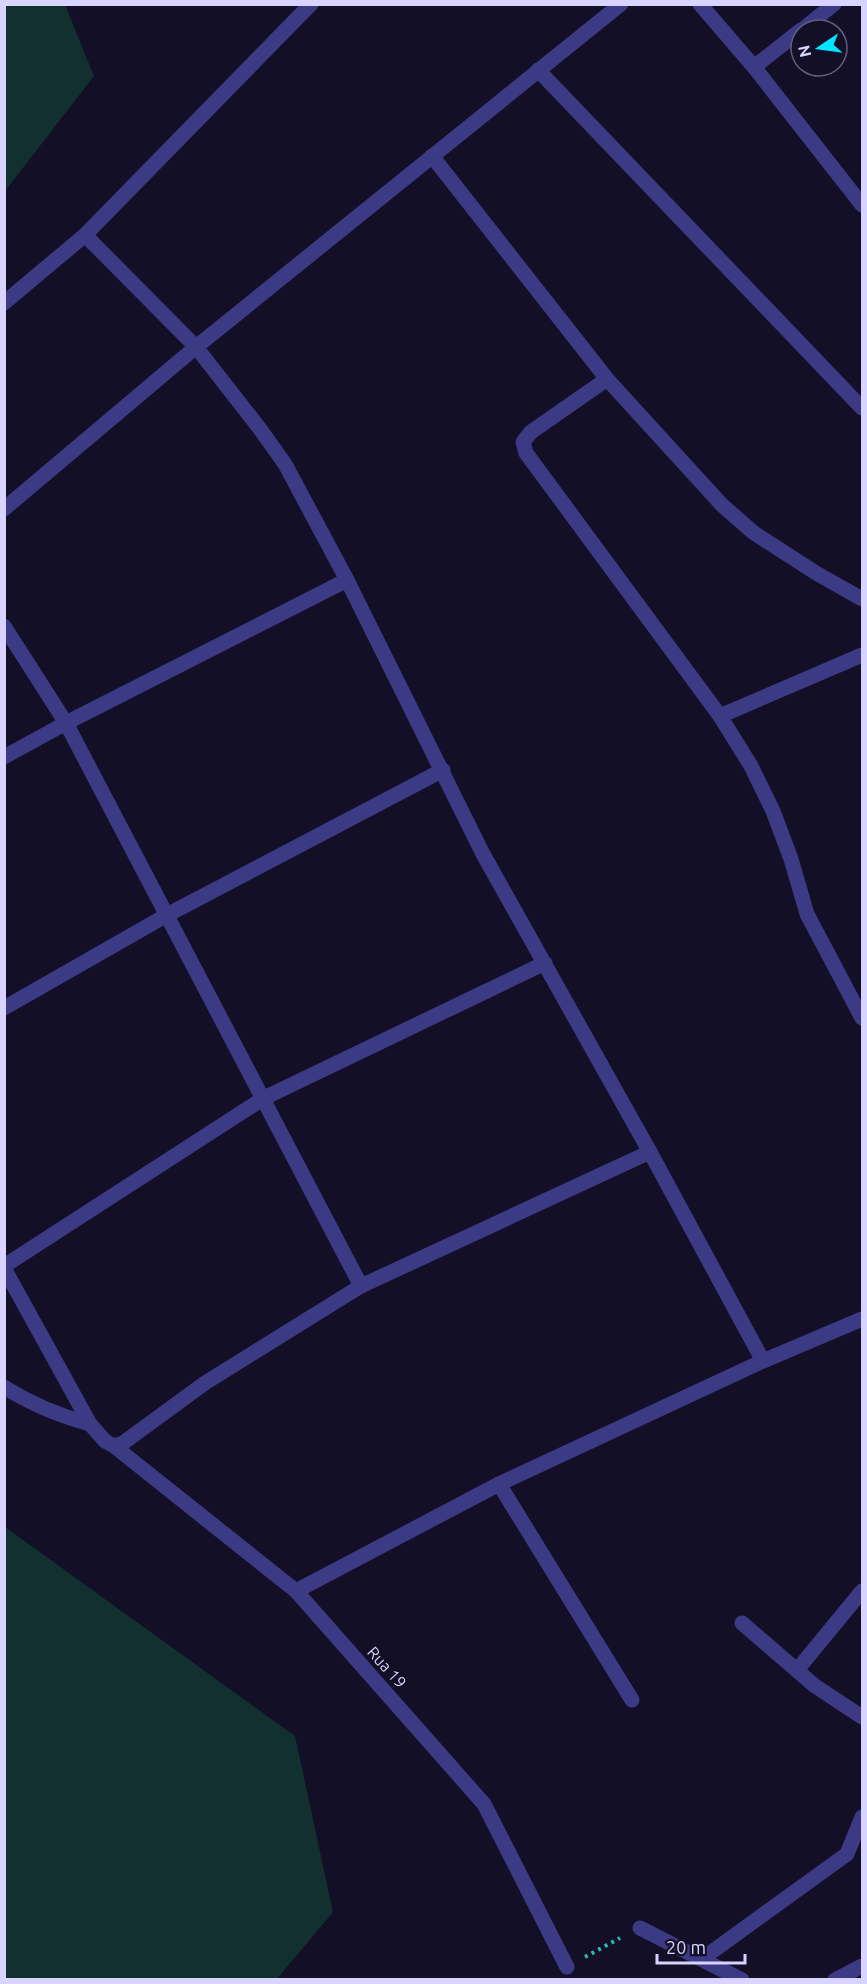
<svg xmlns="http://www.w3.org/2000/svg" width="867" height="1984" viewBox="0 0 867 1984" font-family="Ubuntu,sans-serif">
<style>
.green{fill:#12302f}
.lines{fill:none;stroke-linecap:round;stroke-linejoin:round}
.path{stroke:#2fb8b0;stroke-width:4;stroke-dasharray:3 4.5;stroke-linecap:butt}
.street{stroke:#3d3a85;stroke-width:15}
.labels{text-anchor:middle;stroke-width:4.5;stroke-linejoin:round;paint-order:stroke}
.street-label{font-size:16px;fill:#d9d4ff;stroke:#130f26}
</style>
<rect width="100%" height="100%" fill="#130f26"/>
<g class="green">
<path d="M5 4 65 5 94 76 5 191Z"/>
<path d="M5 1527 295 1736 333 1912 277 1979H5Z"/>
</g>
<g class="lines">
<path class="path" d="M585 1957 620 1938"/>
<g class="street">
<path d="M700 4 754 67 862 205"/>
<path d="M802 30 834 4"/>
<path d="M754 67 801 30"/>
<path d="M538 70 862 408"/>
<path d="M432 156 607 379 722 505 754 533 816 573 862 599"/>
<path d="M85 235 196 347 260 429 285 464 347 580 483 854 650 1152 763 1361"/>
<path d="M4 303 85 235 311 4"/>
<path d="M607 379 531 432 523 442 526 453 720 716 751 766 773 811 791 859 807 914 862 1018"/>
<path d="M4 509 196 347 621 4"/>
<path d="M4 626 66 723 361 1286"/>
<path d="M720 716 862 655"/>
<path d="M4 757 66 723 347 580"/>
<path d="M4 1008 167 915 443 770"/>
<path d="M4 1266 264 1098 545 963"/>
<path d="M4 1268 90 1424 105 1441 114 1446 296 1591 484 1804 567 1967"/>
<path d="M4 1387C31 1404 60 1416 90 1424"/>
<path d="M114 1446 123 1443 205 1383 361 1286 650 1152"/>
<path d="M499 1484 632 1700"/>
<path d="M296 1591 499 1484 763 1361 862 1319"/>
<path d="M742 1623 815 1686 862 1717"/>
<path d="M797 1670 862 1591"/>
<path d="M640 1928 742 1980"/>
<path d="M702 1959 847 1854 862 1817"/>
<path d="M835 1980 862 1966"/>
</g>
</g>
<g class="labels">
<g class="street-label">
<text transform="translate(387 1667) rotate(48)" y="6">Rua 19</text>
</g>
</g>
<rect width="867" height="1984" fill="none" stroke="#d9d4ff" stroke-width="12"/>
<g transform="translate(819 48) rotate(257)"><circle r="28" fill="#130f26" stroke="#625e7d" stroke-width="1.5"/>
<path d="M0-4.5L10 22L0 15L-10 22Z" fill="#00e5ff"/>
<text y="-9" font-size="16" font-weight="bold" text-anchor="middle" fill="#d9d4ff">N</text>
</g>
<path d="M657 1954v9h88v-9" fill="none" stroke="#d9d4ff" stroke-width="3"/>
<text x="666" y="1954" font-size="18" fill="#d9d4ff" stroke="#130f26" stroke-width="4.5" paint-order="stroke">20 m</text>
</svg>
